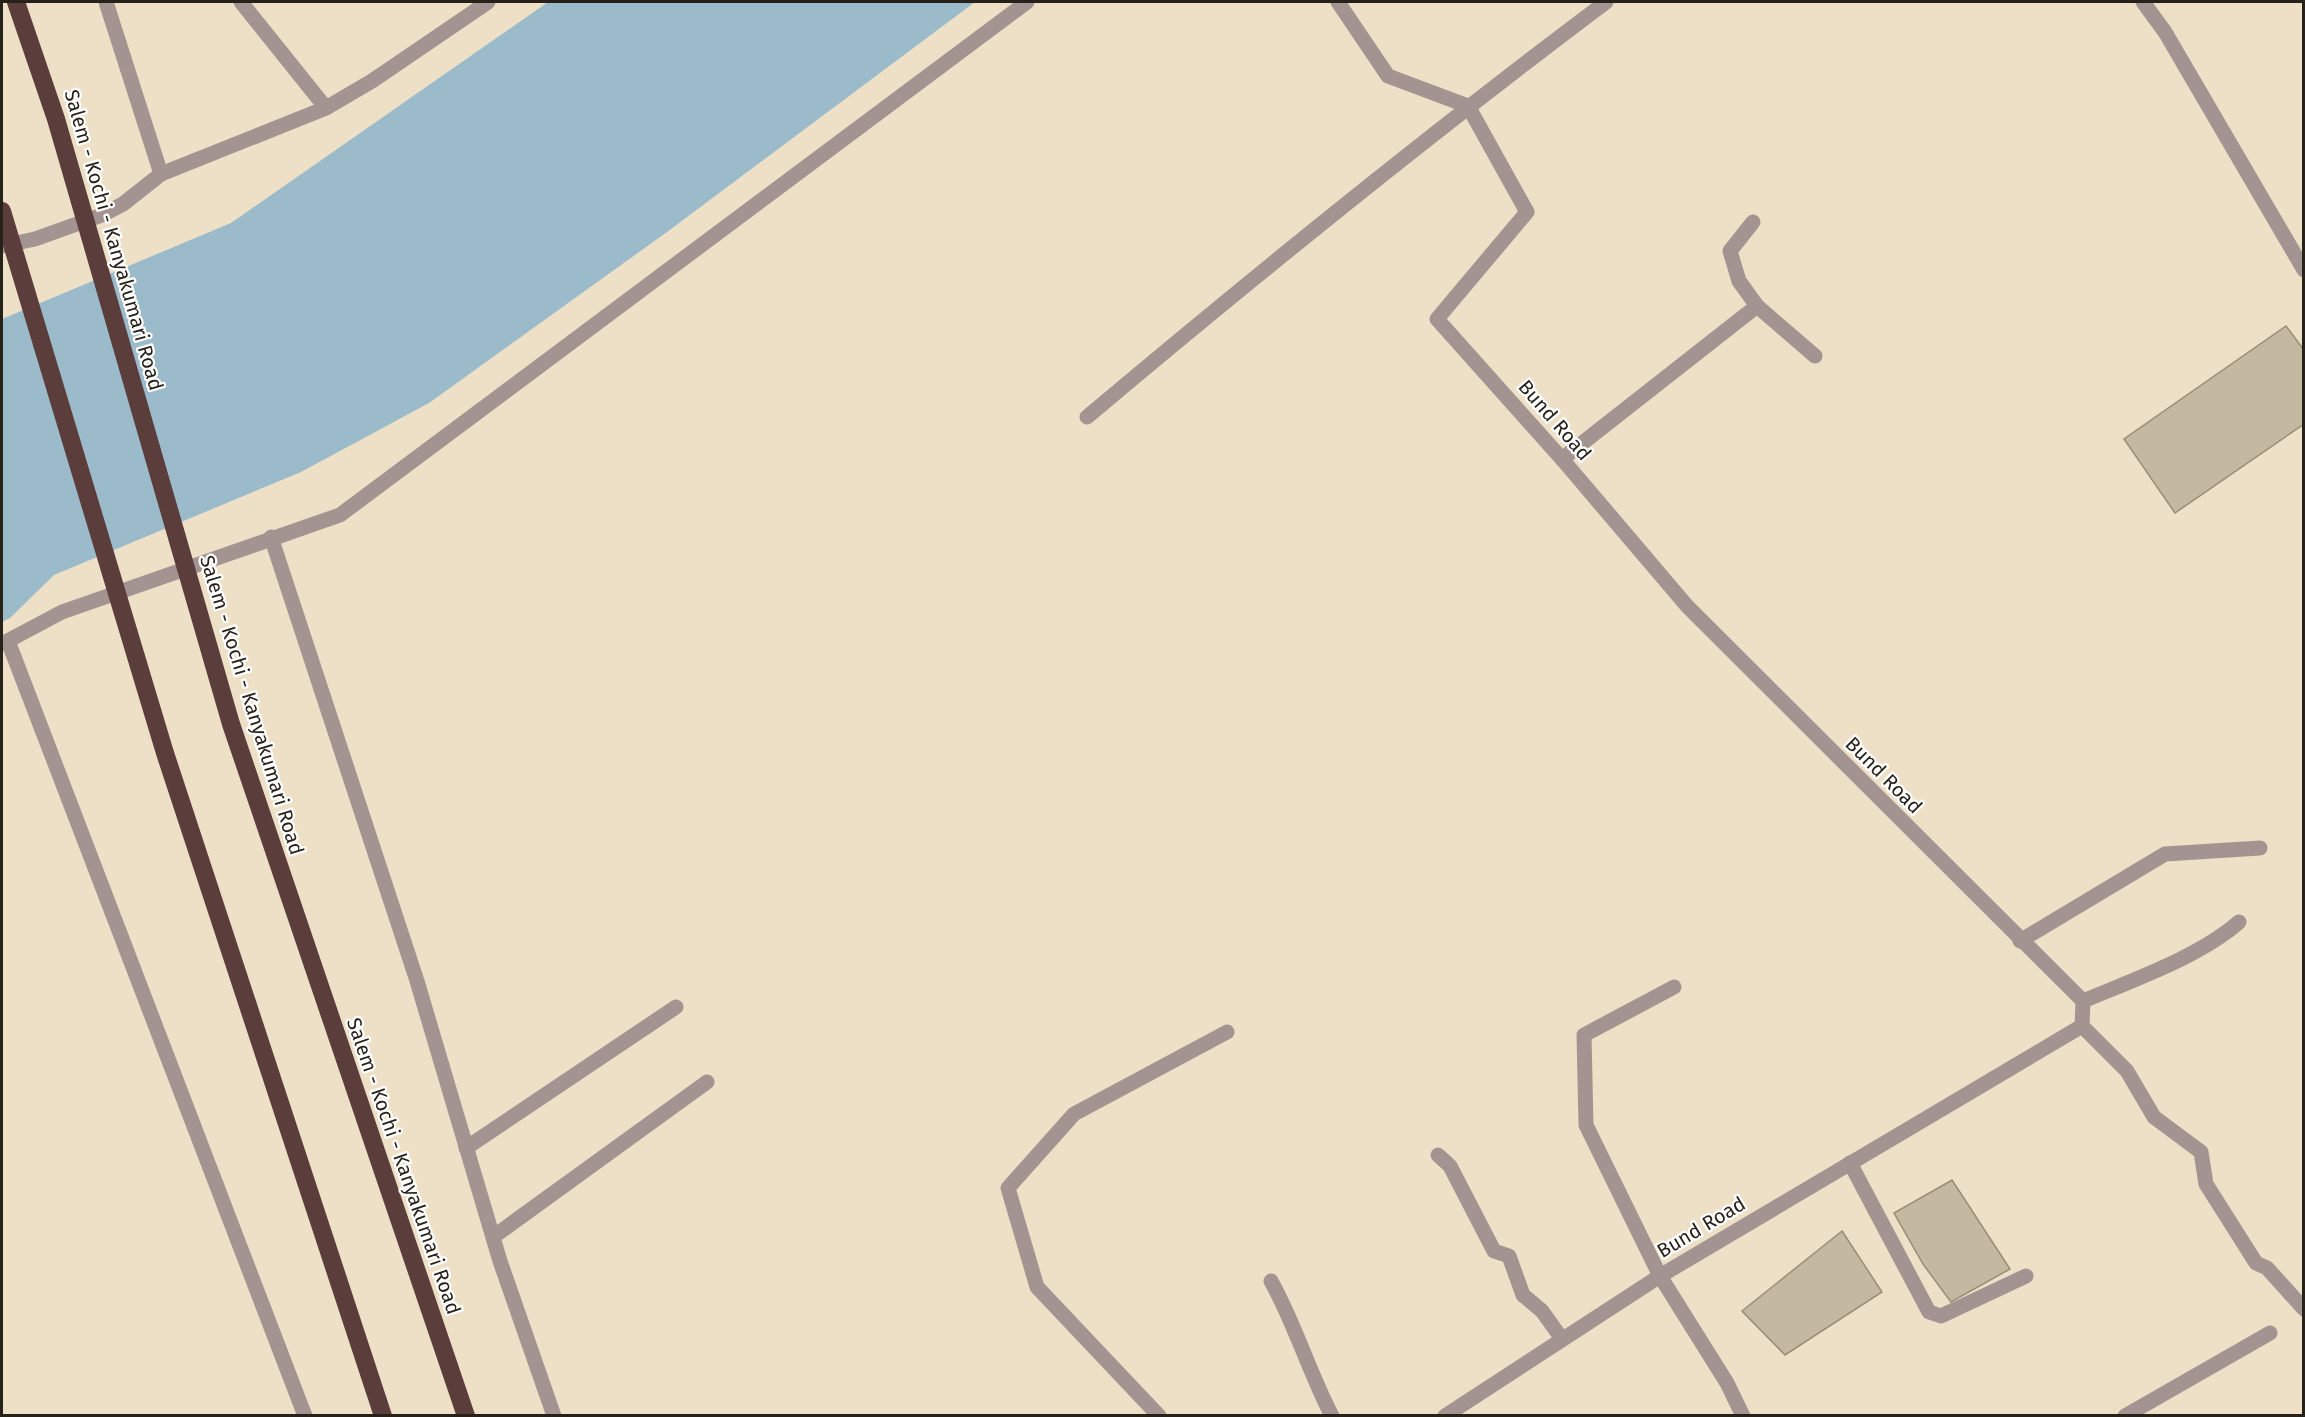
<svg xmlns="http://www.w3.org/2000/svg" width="2305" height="1417" viewBox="0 0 2305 1417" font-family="'Fira Sans',sans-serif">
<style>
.water{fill:#9bbbcb}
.building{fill:#c4b8a0;stroke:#998d76;stroke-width:1.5}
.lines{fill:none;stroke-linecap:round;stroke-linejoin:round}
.minor{stroke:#a39492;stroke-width:15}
.highway{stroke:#5b3e3b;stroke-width:18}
.labels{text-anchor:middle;stroke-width:4.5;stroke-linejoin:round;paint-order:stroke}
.street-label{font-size:20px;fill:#262219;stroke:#fff}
</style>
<rect width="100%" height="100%" fill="#ede0c7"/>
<path class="water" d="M548 2H975L667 232 429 403 301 472 54 575 10 618 2 622V319L231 223Z"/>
<g class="building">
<path d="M2286 326 2304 350V424L2175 513 2124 439Z"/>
<path d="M1952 1180 2010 1269 1951 1302 1923 1264 1894 1213Z"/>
<path d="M1842 1231 1882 1292 1785 1355 1742 1311Z"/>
</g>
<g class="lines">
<g class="minor">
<path d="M106 2 161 174"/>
<path d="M241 2 326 108"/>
<path d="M1338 2 1388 76 1468 106"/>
<path d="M2143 2 2165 32 2304 270"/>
<path d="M2 246 35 239 102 215 123 204 161 174 326 108 372 81 488 2"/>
<path d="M1757 306 1815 356"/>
<path d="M1087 417C1257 274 1429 135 1606 2"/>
<path d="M1562 459 1757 306 1739 281 1730 251 1753 222"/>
<path d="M271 537 417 981 500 1261 554 1416"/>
<path d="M8 641 305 1416"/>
<path d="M2 644 62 612 340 515 1027 2"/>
<path d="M2020 941 2165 854 2260 848"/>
<path d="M1674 987 1584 1035 1586 1125 1660 1276 1727 1383 1743 1416"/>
<path d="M2083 1001C2133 980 2199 957 2239 922"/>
<path d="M2082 1026 2127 1071 2154 1117 2201 1152 2206 1184 2256 1263 2267 1268 2304 1309"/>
<path d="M466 1148 676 1007"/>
<path d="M1438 1155 1450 1166 1494 1251 1509 1256 1523 1295 1542 1311 1562 1339"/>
<path d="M1850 1163 1929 1312 1941 1316 2026 1276"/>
<path d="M493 1237 707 1082"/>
<path d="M1271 1281C1295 1324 1309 1372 1332 1416"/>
<path d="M1159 1416 1037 1287 1008 1188 1074 1114 1227 1032"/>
<path d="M1445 1416 1660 1276 2082 1026 2083 1001 1687 606 1562 459 1437 319 1527 212 1468 106"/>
<path d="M2125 1416 2270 1333"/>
</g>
<g class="highway">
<path d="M16 2 56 119 231 724 466 1416"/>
<path d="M2 211 165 753 383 1416"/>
</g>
</g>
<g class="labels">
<g class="street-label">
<text transform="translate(114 240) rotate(74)" y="7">Salem - Kochi - Kanyakumari Road</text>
<text transform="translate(1555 420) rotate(49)" y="7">Bund Road</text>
<text transform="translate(252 705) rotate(73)" y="7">Salem - Kochi - Kanyakumari Road</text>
<text transform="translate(1884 775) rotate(45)" y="7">Bund Road</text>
<text transform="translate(404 1166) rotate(71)" y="7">Salem - Kochi - Kanyakumari Road</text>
<text transform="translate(1701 1227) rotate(-31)" y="7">Bund Road</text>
</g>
</g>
<rect width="2305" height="1417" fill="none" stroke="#262219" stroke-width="6"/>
</svg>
